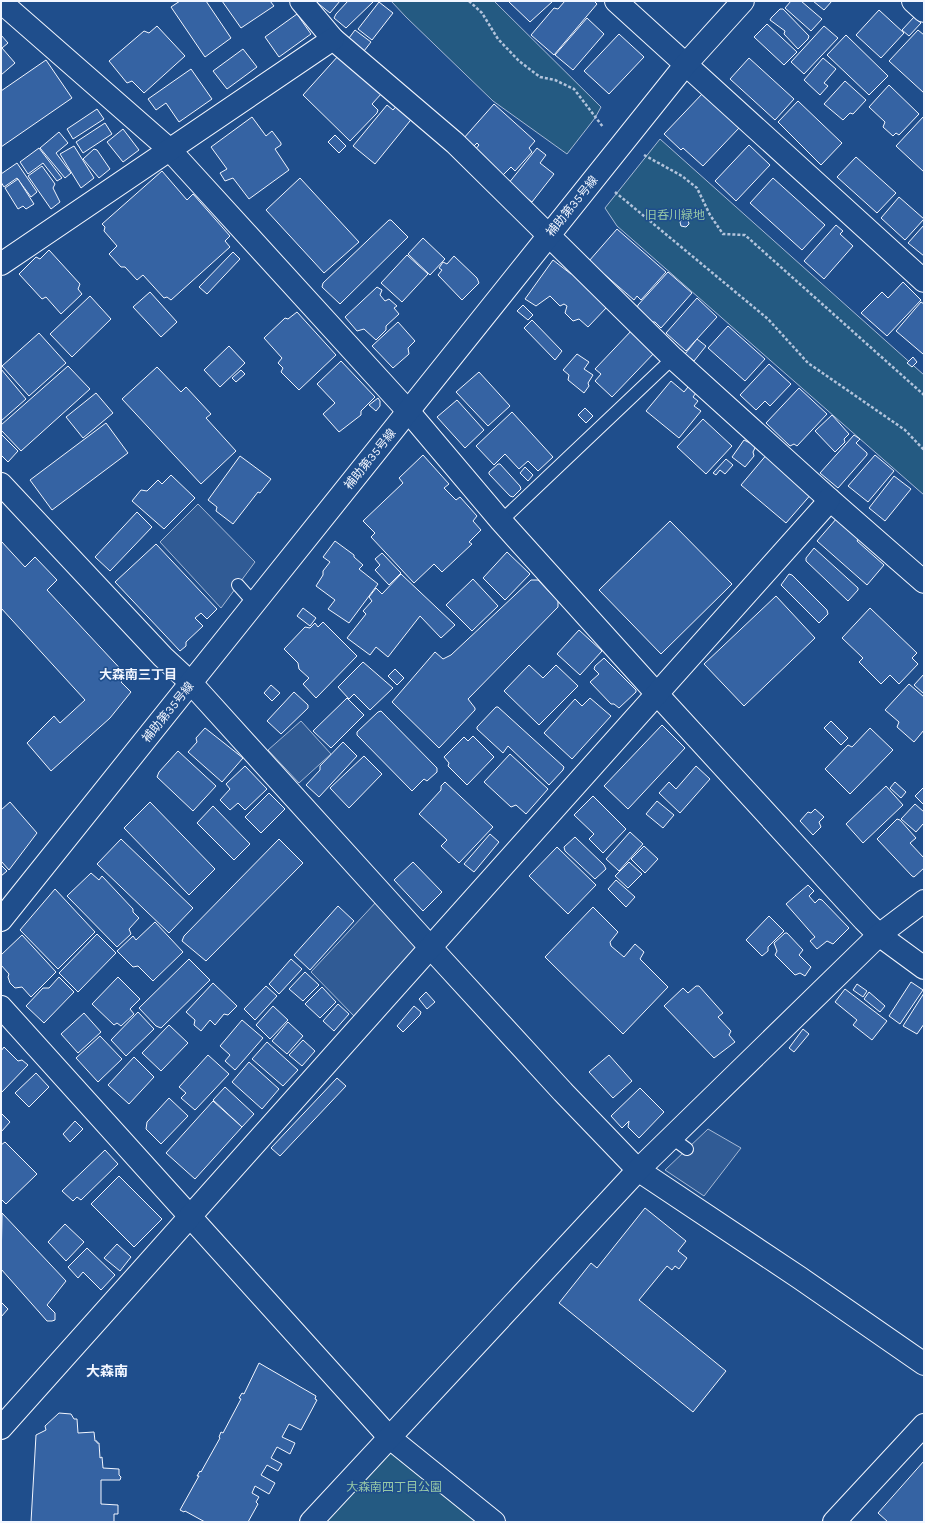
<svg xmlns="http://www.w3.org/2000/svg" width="925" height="1523" viewBox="0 0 925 1523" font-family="Karla,'Noto Sans JP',sans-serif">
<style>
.green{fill:#245a82;stroke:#a8bbd7}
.parking{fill:#305b95;stroke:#a8bbd7}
.building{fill:#3563a3;stroke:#f2f6ff}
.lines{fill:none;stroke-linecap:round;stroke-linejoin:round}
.service-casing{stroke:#f2f6ff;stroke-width:14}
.minor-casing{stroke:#f2f6ff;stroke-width:24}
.tertiary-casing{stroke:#f2f6ff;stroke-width:24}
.path{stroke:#b3c4dc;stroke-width:2.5;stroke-dasharray:3 2;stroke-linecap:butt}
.service{stroke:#1f4e8c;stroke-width:12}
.minor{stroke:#1f4e8c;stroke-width:22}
.tertiary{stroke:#1f4e8c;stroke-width:22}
.labels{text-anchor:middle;stroke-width:3;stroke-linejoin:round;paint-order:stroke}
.street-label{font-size:12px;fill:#f2f6ff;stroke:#1f4e8c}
.park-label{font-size:12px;fill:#97c8a6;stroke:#1f4e8c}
.neighbourhood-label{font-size:13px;font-weight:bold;fill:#f2f6ff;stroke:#1f4e8c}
.quarter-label{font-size:14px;font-weight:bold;fill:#f2f6ff;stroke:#1f4e8c}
</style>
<rect width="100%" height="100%" fill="#1f4e8c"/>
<g class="green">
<path d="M391 1H494L601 107 595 118 567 154 493 101 406 17Z"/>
<path d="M660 139 924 375V495L617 226 605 208Z"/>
<path d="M390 1438 494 1522H311Z"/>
</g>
<g class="parking">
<path d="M198 504 255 562 221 608 160 542Z"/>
<path d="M301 721 331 754 299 783 268 750Z"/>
<path d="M377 901 419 946 355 1017 311 972Z"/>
<path d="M708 1129 741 1148 704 1196 665 1170Z"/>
</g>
<g class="building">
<path d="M180 1H206L231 38 205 57 171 7Z"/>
<path d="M222 1H270L274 6 241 28Z"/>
<path d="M315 1H340L330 13Z"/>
<path d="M348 1H374L346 28 334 18 336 14Z"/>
<path d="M508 1H553L530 22Z"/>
<path d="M565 1H594L597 4 554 55 531 35 554 8 558 9Z"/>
<path d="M791 1H801L822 19 811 31 785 8Z"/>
<path d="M813 1H832L824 10Z"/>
<path d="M379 2 393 13 372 40 358 29Z"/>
<path d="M780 9H783L809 36 808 39 798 49 784 34 785 31 770 20 771 18Z"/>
<path d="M879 10 904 33 881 58 856 35Z"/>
<path d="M297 14 311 34 279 57 265 37Z"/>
<path d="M914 17 921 23 909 36 902 30Z"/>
<path d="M587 18 604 34 573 70 555 55Z"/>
<path d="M767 24 797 52 784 65 754 37Z"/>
<path d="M157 26 185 56 144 93 132 81 127 83 109 61 144 31 149 33Z"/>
<path d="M824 26 838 38 804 74 791 62Z"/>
<path d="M355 30 371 42 364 51 349 38Z"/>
<path d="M918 30 924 35V93L889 61Z"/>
<path d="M619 34 644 57 609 94 584 71Z"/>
<path d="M1 35 8 43 2 48 15 63 1 75Z"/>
<path d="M846 35 888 76 869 95 827 55Z"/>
<path d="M243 49 257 67 227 89 213 71Z"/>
<path d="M339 55 382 93 372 104 378 110 377 113 350 141 303 95Z"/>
<path d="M749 58 794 99 775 120 730 79Z"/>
<path d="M823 58 836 69 824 83 828 86 820 95 804 80Z"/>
<path d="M46 60 72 98 1 147V91Z"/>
<path d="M191 69 212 99 179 122 166 103 156 110 148 99Z"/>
<path d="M845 81 866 100 853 114 850 113 843 120 824 104Z"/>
<path d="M889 85 919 114 899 135 896 133 893 136 883 127 885 122 869 107Z"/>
<path d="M703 93 739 128 703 166 683 148 681 150 664 134Z"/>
<path d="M798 101 842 143 821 165 778 122Z"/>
<path d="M399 103 414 116 375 164 353 146 387 105 393 110Z"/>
<path d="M494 104 535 141 529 148 532 152 515 171 511 167 502 176 474 151 479 145 477 143 472 148 463 139Z"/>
<path d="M97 109 104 119 73 139 67 129Z"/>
<path d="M924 116V172L896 146Z"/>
<path d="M252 117 266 136 272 131 281 143V145L275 149 289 170 249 199 233 178 225 181 220 173 227 169 211 147Z"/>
<path d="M105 123 112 134 83 153 76 142Z"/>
<path d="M123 129 139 150 123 162 107 142Z"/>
<path d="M59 132 68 143 56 153 71 173 65 178 40 148Z"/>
<path d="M335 135 346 146 339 153 328 142Z"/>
<path d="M749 145 770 165 736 201 715 181Z"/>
<path d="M74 146 94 178 81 188 60 154Z"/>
<path d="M39 148 62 178 57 181 43 163 28 174 20 162Z"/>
<path d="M537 148 546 155 540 163 554 174 532 202 508 184Z"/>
<path d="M94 149 97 150 110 169 99 178 83 159Z"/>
<path d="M856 157 896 193 877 213 837 177Z"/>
<path d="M17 163 37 192 31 197 17 178 4 187 1 182V174Z"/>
<path d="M42 166 55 184 53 188 60 202 51 209 28 176Z"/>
<path d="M162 171 187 200 193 194 230 236 225 241 230 247 171 300 167 297 164 298 143 275 137 280 125 267H121L109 254 117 246 104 231 105 227 102 224Z"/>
<path d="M300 178 359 242 324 273 266 210Z"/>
<path d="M773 178 825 225 802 250 750 203Z"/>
<path d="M18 179 34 204 26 209 23 206 18 209 5 188Z"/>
<path d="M899 197 924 219 905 240 881 218Z"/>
<path d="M682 219 688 220 689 224 686 227 681 226 680 222Z"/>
<path d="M389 220H391L408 237 340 304 322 287 323 283Z"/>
<path d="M836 225 843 231 840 234 853 246 824 279 804 261Z"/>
<path d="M924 225V256L908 243Z"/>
<path d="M617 229 666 272 641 300 637 296 634 300 589 261Z"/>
<path d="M423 238 445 259 430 275 408 254Z"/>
<path d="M49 250 80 284 78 289 82 294 61 314 46 297 42 299 19 274 36 257 40 259Z"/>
<path d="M233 252 240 259 207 294 199 287Z"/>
<path d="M407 255 428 274 402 302 381 283Z"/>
<path d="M454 256 477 278 479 283 462 300 438 275 442 270 439 268 443 262 447 264Z"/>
<path d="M553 260 571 274 575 272 608 306 588 327 579 319 573 321 565 313 567 306 564 304 560 306 550 296 536 306 525 299Z"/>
<path d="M668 272 692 293 661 328 655 322H651L637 309 638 305Z"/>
<path d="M903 282 921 300 887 336 861 313 882 292 888 298Z"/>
<path d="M377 287 382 290 380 295 385 301 389 299 397 306 394 308 399 314 386 326V330L376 340 364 329 357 331 345 317Z"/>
<path d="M150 292 177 322 161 337 133 307Z"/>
<path d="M90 296 111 319 72 357 50 334Z"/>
<path d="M697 298 717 317 686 351 666 333Z"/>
<path d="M921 302 924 304V353L923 354 896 331Z"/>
<path d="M523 305 533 315 528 320 517 311Z"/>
<path d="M297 312 336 355 299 390 281 372 283 368 278 363 282 358 264 338 285 318 288 319Z"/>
<path d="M532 320 562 351 555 360 524 328Z"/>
<path d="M398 322 415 341 408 348 409 354 393 368 372 346Z"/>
<path d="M728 326 765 359 745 381 708 348Z"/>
<path d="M633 329 656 351 612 397 595 381 601 374 595 369Z"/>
<path d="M39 333 66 363 29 396 2 366Z"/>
<path d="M697 339 706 346 694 361 685 354Z"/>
<path d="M229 346 245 363 220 387 204 370Z"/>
<path d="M577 354 589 362 584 369 593 375 588 383 589 386 584 393 568 380 569 375 563 370Z"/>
<path d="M913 357 917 362 912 367 907 363Z"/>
<path d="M341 361 375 397 361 411V415L339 432 323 414 335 403 317 384Z"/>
<path d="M769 364 791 384 770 406 765 401 756 410 740 395Z"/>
<path d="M68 366 90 389 21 451 1 430V425Z"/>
<path d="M157 367 181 392 186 387 211 414 206 418 236 451 201 484 122 399Z"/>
<path d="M1 369 26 399 1 421Z"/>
<path d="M241 370 245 374 236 382 232 378Z"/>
<path d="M479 372 510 406 488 426 456 392Z"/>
<path d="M671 381 684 392 688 387 696 393 693 397 698 401 694 406 701 411 679 438 646 411Z"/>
<path d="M799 388 827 414 797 446 794 444 790 446 766 423Z"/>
<path d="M96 393 113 413 83 438 66 417Z"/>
<path d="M378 398 380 401V406L376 411 369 405Z"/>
<path d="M457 400 484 430 465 448 437 417Z"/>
<path d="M585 408 593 416 586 423 578 415Z"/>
<path d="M512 412 553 457 538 471 528 461 519 469 505 454 494 465 476 446Z"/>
<path d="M832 415 849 434 844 439 845 442 835 452 815 431Z"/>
<path d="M703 419 732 446 706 474 677 447Z"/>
<path d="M106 423 128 453 52 510 30 480Z"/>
<path d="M1 434 18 451 8 462 1 455Z"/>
<path d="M854 435 860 439 856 443 867 453V455L838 488 820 473Z"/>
<path d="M744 440 756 446 753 452 754 456 745 467 732 457Z"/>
<path d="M768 453 813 492 786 523 741 485Z"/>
<path d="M423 455 449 484 444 488 456 500 460 497 477 516 473 521 481 530 469 542 472 544 442 572 434 564 414 583 371 537 375 533 363 521 403 483 399 478Z"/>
<path d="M875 455 894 471 868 502 848 486Z"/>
<path d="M240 456 271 479 260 493 258 492 233 524 216 511 217 507 208 500Z"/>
<path d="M726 459 733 465 725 474 720 470 716 475 713 473Z"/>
<path d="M498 464H500L520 486 521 489 513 497 510 496 489 474V472Z"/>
<path d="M525 467 533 475 528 481 520 473Z"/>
<path d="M171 475 195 498 164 529 132 501 141 490 147 491 158 480 162 484Z"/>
<path d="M894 476 911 489 885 521 869 508Z"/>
<path d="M137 512 152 527 110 571 95 557Z"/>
<path d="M837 518 859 538 857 541 884 565 867 585 817 541Z"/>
<path d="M670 521 732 584 661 654 599 590Z"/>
<path d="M1 541 25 567 35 557 57 580 47 590 127 676 121 682 131 692 110 718 51 771 27 743 54 716 60 723 85 700 1 608Z"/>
<path d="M335 541 354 555V557L363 565 359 569 378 584 349 623 328 609 335 600 316 586 323 575V571L330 562 323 557Z"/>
<path d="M156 544 217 609 207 619 201 613 195 618 203 626 186 642V646L180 651 115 582Z"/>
<path d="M814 548 858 588V590L848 601 806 561V558Z"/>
<path d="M507 552 530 574 505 600 483 578Z"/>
<path d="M382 553 401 573 389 585 375 570 380 565 375 559Z"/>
<path d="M401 574 455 625 441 638 420 616 388 657 376 647 370 655 347 638 366 614 363 611 372 601 369 597 376 588 382 594Z"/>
<path d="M789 574 792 575 827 610 828 614 819 623 781 585Z"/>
<path d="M473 579 498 606 472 631 446 605Z"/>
<path d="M531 580H538L558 601V607L468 699 475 708V710L439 748 392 702 435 652 443 659 451 655Z"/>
<path d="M776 596 815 638 744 706 704 664Z"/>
<path d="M303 608 316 618 310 626 297 616Z"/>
<path d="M870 608 917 653 912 658 918 664 899 684 890 675 881 684 859 662 863 658 842 638Z"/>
<path d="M323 622 357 656 316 698 303 684 309 678 299 669 298 663 284 649 305 627 310 628 315 623 318 627Z"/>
<path d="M579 630 602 651 580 675 557 654Z"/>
<path d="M604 658 636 690V692L619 708 614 704H611L590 682 599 674 594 669 595 666Z"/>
<path d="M363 662 393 688 370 710 354 694 349 699 338 687Z"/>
<path d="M529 665 543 678 556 665 578 686 539 725 504 691Z"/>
<path d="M395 669 404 678 397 685 388 676Z"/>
<path d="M924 674V694L914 685Z"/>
<path d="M909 684 924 697V730L914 742 897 727 899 722 885 710Z"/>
<path d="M271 685 280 693 272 701 264 693Z"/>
<path d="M294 692 308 705V708L281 734 267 721Z"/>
<path d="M347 698 364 715 331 748 313 731Z"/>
<path d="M590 698 611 716 572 759 544 733 575 699 582 706Z"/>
<path d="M496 707H498L564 767 563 770 549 785 508 746 503 753 477 729V727Z"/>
<path d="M381 711 437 768V772L427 781 424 779 412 791 357 735V732L378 712Z"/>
<path d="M831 721 848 738 841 745 824 728Z"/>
<path d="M662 725 685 748 628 809 604 786Z"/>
<path d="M205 728 243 758 222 782 188 752 197 742 196 738Z"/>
<path d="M870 728 893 750 850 794 825 769 848 745 852 747Z"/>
<path d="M473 736 494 757 467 785 448 766 449 763 444 757 464 737 468 741Z"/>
<path d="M343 742 357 756 319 797 306 785 320 770V766Z"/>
<path d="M178 751 216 786 193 811 157 777 159 772Z"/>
<path d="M510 754 548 789 526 814 516 805 511 807 484 782Z"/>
<path d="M364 756 382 774 349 808 330 788Z"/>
<path d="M245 766 267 789 245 810 238 803 230 810 220 800 230 789 226 784Z"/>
<path d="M696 766 710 779 680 813 659 793 669 782 676 789Z"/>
<path d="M445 782 493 827 459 863 441 846 447 840 419 814 441 790V786Z"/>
<path d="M895 782 906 792 901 798 890 788Z"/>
<path d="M886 786 903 805 863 843 846 824Z"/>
<path d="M924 787V805L915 796Z"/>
<path d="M269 793 285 809 261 833 245 817Z"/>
<path d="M593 796 626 829 603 853 589 839 594 834 574 815Z"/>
<path d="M657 801 674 815 663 828 646 814Z"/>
<path d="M10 802 37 833 9 870 1 861V810Z"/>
<path d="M150 802 215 869 189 895 124 828Z"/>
<path d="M915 804 924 812V826L923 824 916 832 901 819Z"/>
<path d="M213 806 250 844 234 860 197 823Z"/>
<path d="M815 809 824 817 819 822 821 827 813 835 800 821 808 812 811 813Z"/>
<path d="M897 819 900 820 916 838 910 843 924 858V868L914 877 912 876 877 839Z"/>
<path d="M630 832 643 844 619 871 606 859Z"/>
<path d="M490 834 499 842 474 872 464 864Z"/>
<path d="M575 837 604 865 606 869 595 879 565 851 564 847Z"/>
<path d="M121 839 193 908 169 933 97 864Z"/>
<path d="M279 839 303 863 206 961 182 941 184 936Z"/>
<path d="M644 846 658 859 645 873 631 859Z"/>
<path d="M557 847 596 885 568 914 529 876Z"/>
<path d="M413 862 442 892 423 911 394 880Z"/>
<path d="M629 862 642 874 628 888 615 876Z"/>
<path d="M1 865 7 871 1 876Z"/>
<path d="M91 873 99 880 102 876 133 909V912L139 918 129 929 131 934 117 947 67 896Z"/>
<path d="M616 880 635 897 626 907 608 889Z"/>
<path d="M808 885 814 891 809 896 815 903 819 899 822 900 849 928 833 944 827 941 817 949 810 941 815 937 786 904Z"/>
<path d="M55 889 95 932 58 969 20 930Z"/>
<path d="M338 906 354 921 310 970 294 955Z"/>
<path d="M593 907 618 932 610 942 611 946 624 957 635 944 644 952 640 959 668 987 623 1034 545 957Z"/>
<path d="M769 916 784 931 768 947V951L762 956 746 940Z"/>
<path d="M155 922 183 952 153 981 138 966 133 967 117 951 133 936 136 940Z"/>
<path d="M785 933H787L803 950 799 955 811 967 805 976 800 973 795 975 775 955 777 951 774 943Z"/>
<path d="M97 934 116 953 78 992 59 973Z"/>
<path d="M22 935 56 972 31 997 22 987 15 988 10 983 8 977 9 974 1 965V955Z"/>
<path d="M189 959 210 980 161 1028 156 1026 139 1008Z"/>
<path d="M291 959 302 969 279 994 269 984Z"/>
<path d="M305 972 319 985 303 1001 289 989Z"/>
<path d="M59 977 74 992 44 1023 26 1006 43 988H49Z"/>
<path d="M118 977 140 999 130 1009 134 1014 121 1026 117 1023 114 1025 92 1004Z"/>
<path d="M911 982 923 990 900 1024 889 1016Z"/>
<path d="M213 983 237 1006 228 1015 224 1014 215 1025 210 1020 201 1031 194 1025 195 1020 186 1012Z"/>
<path d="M857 984 867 991 863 997 853 990Z"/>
<path d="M266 986 277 996 255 1020 244 1009Z"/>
<path d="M696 986H699L723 1013 718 1017 731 1031 729 1035 735 1042 714 1058 664 1006 683 988 688 993Z"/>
<path d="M322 987 336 1002 320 1018 305 1004Z"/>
<path d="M845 989 887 1021 872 1040 853 1025 857 1020 835 1002Z"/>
<path d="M426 992 435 1002 427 1009 419 999Z"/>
<path d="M869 992 885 1006 880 1012 864 999Z"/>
<path d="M924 993V1024L917 1034 903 1026Z"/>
<path d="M338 1004 349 1014 334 1031 323 1021Z"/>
<path d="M273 1006 288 1020 270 1039 256 1025Z"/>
<path d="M414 1006 421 1012 420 1015 403 1032 397 1026Z"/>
<path d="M138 1012 154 1029 126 1056 111 1040Z"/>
<path d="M84 1013 101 1032 78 1053 61 1034Z"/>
<path d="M242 1020 263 1038 235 1070 225 1061 230 1055 220 1046Z"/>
<path d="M288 1022 303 1036 287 1054 272 1041Z"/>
<path d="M169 1025 188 1043 161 1071 142 1053Z"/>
<path d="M803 1029 809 1034 794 1052 789 1048Z"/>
<path d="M100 1036 122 1059 98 1082 76 1058Z"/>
<path d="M303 1040 315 1051 302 1066 289 1055Z"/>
<path d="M267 1042 298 1070 283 1086 252 1059Z"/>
<path d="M4 1047 18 1061 22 1060 28 1065 1 1093V1051Z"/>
<path d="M208 1055 229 1074 195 1110 181 1098 186 1093 179 1087Z"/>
<path d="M609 1055 632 1081 613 1098 589 1072Z"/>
<path d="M134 1057 154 1077 129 1104 108 1085Z"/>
<path d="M249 1062 279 1089 262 1109 232 1082Z"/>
<path d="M36 1073 49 1087 29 1107 15 1093Z"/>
<path d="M337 1078 346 1086 280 1156 271 1148Z"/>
<path d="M225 1087 254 1114 242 1127 213 1100Z"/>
<path d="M640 1088 664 1112 639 1138 628 1127 629 1121 622 1128 611 1116Z"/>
<path d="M169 1098 188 1116 161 1144 146 1129 147 1122Z"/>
<path d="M213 1101 242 1127 195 1179 166 1153Z"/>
<path d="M1 1113 10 1122 1 1132Z"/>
<path d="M75 1121 83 1129 70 1142 63 1134Z"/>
<path d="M5 1142 37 1174 6 1204 1 1199V1145Z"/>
<path d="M105 1150 118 1164 81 1200 77 1197 73 1201 62 1191Z"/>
<path d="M119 1176 162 1219 134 1247 91 1204Z"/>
<path d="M645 1208 686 1241 678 1251 687 1258 679 1269 675 1266 672 1270 667 1266 639 1300 726 1371 693 1412 559 1303 591 1263 597 1268Z"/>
<path d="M2 1213 66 1281 47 1305 55 1313V1320L52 1321H47L1 1269Z"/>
<path d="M65 1224 84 1242 66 1261 48 1242Z"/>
<path d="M117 1244 131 1257 120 1271 104 1258Z"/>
<path d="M87 1248 115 1275 101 1290 83 1272 78 1278 68 1267Z"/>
<path d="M1 1302 8 1309 1 1317Z"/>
<path d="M259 1363 316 1396 315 1399 317 1400 301 1430 289 1424 282 1437 295 1443 290 1454 277 1447 271 1458 282 1464 278 1471 267 1465 261 1475 275 1483 269 1494 255 1486 252 1493 259 1497 256 1502 258 1504 248 1522H205L185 1511 184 1512 180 1510 199 1476H197L200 1471 201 1472 220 1438 219 1437 221 1432 223 1433 241 1399 239 1398 242 1393 244 1394Z"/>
<path d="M59 1413 71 1414 74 1419H77L78 1433 94 1432 95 1441H97V1443H99L100 1458 102 1457 103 1468 119 1469V1475L121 1477 120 1480H101V1504L118 1505V1514H114V1522H31L36 1435 46 1430 45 1426Z"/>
<path d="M924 1461V1522H888L878 1513Z"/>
</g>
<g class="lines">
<g class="service-casing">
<g id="service">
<path d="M501 521 673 358"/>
<path d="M238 585 254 603"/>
<path d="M672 1138 687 1149"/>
</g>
</g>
<g class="minor-casing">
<g id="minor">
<path d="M301 1 333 39 455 143 673 358 829 499 924 582"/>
<path d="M913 1 924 11"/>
<path d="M1 2 169 149 408 411 501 521 657 694 864 920 879 935 924 968"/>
<path d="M1 264 333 39"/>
<path d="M1 484 163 657 191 683 431 948 563 1092 638 1170 800 1278 924 1364"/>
<path d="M1 1007 390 1438 494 1522"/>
<path d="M1 1428 823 508 829 499"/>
<path d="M311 1522 638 1170 879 935 924 901"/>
<path d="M834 1522 924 1425"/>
</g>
</g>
<g class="tertiary-casing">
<g id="tertiary">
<path d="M616 1 924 281"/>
<path d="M1 920 666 89 686 64 743 1"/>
</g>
</g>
<g class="path">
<path d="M469 1 482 13 498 39 519 61 540 77 555 80 574 89 603 127"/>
<path d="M644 155 682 176 697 188 710 215 723 234 745 235 924 395"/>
<path d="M615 192 768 319 808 363 905 430 924 450"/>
</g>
<use href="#service" class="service"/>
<use href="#minor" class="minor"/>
<use href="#tertiary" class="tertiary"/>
</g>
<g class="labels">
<g class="street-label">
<text transform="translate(572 206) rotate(-51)" y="4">補助第35号線</text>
<text transform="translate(370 459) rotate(-51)" y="4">補助第35号線</text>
<text transform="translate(168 712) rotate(-51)" y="4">補助第35号線</text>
</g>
<g class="park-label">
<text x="675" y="219">旧呑川緑地</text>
<text x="394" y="1491">大森南四丁目公園</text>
</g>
<g class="neighbourhood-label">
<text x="138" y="679">大森南三丁目</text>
</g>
<g class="quarter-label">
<text x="107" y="1376">大森南</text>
</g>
</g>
<rect width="925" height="1523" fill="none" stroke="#f2f6ff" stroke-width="4"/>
</svg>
